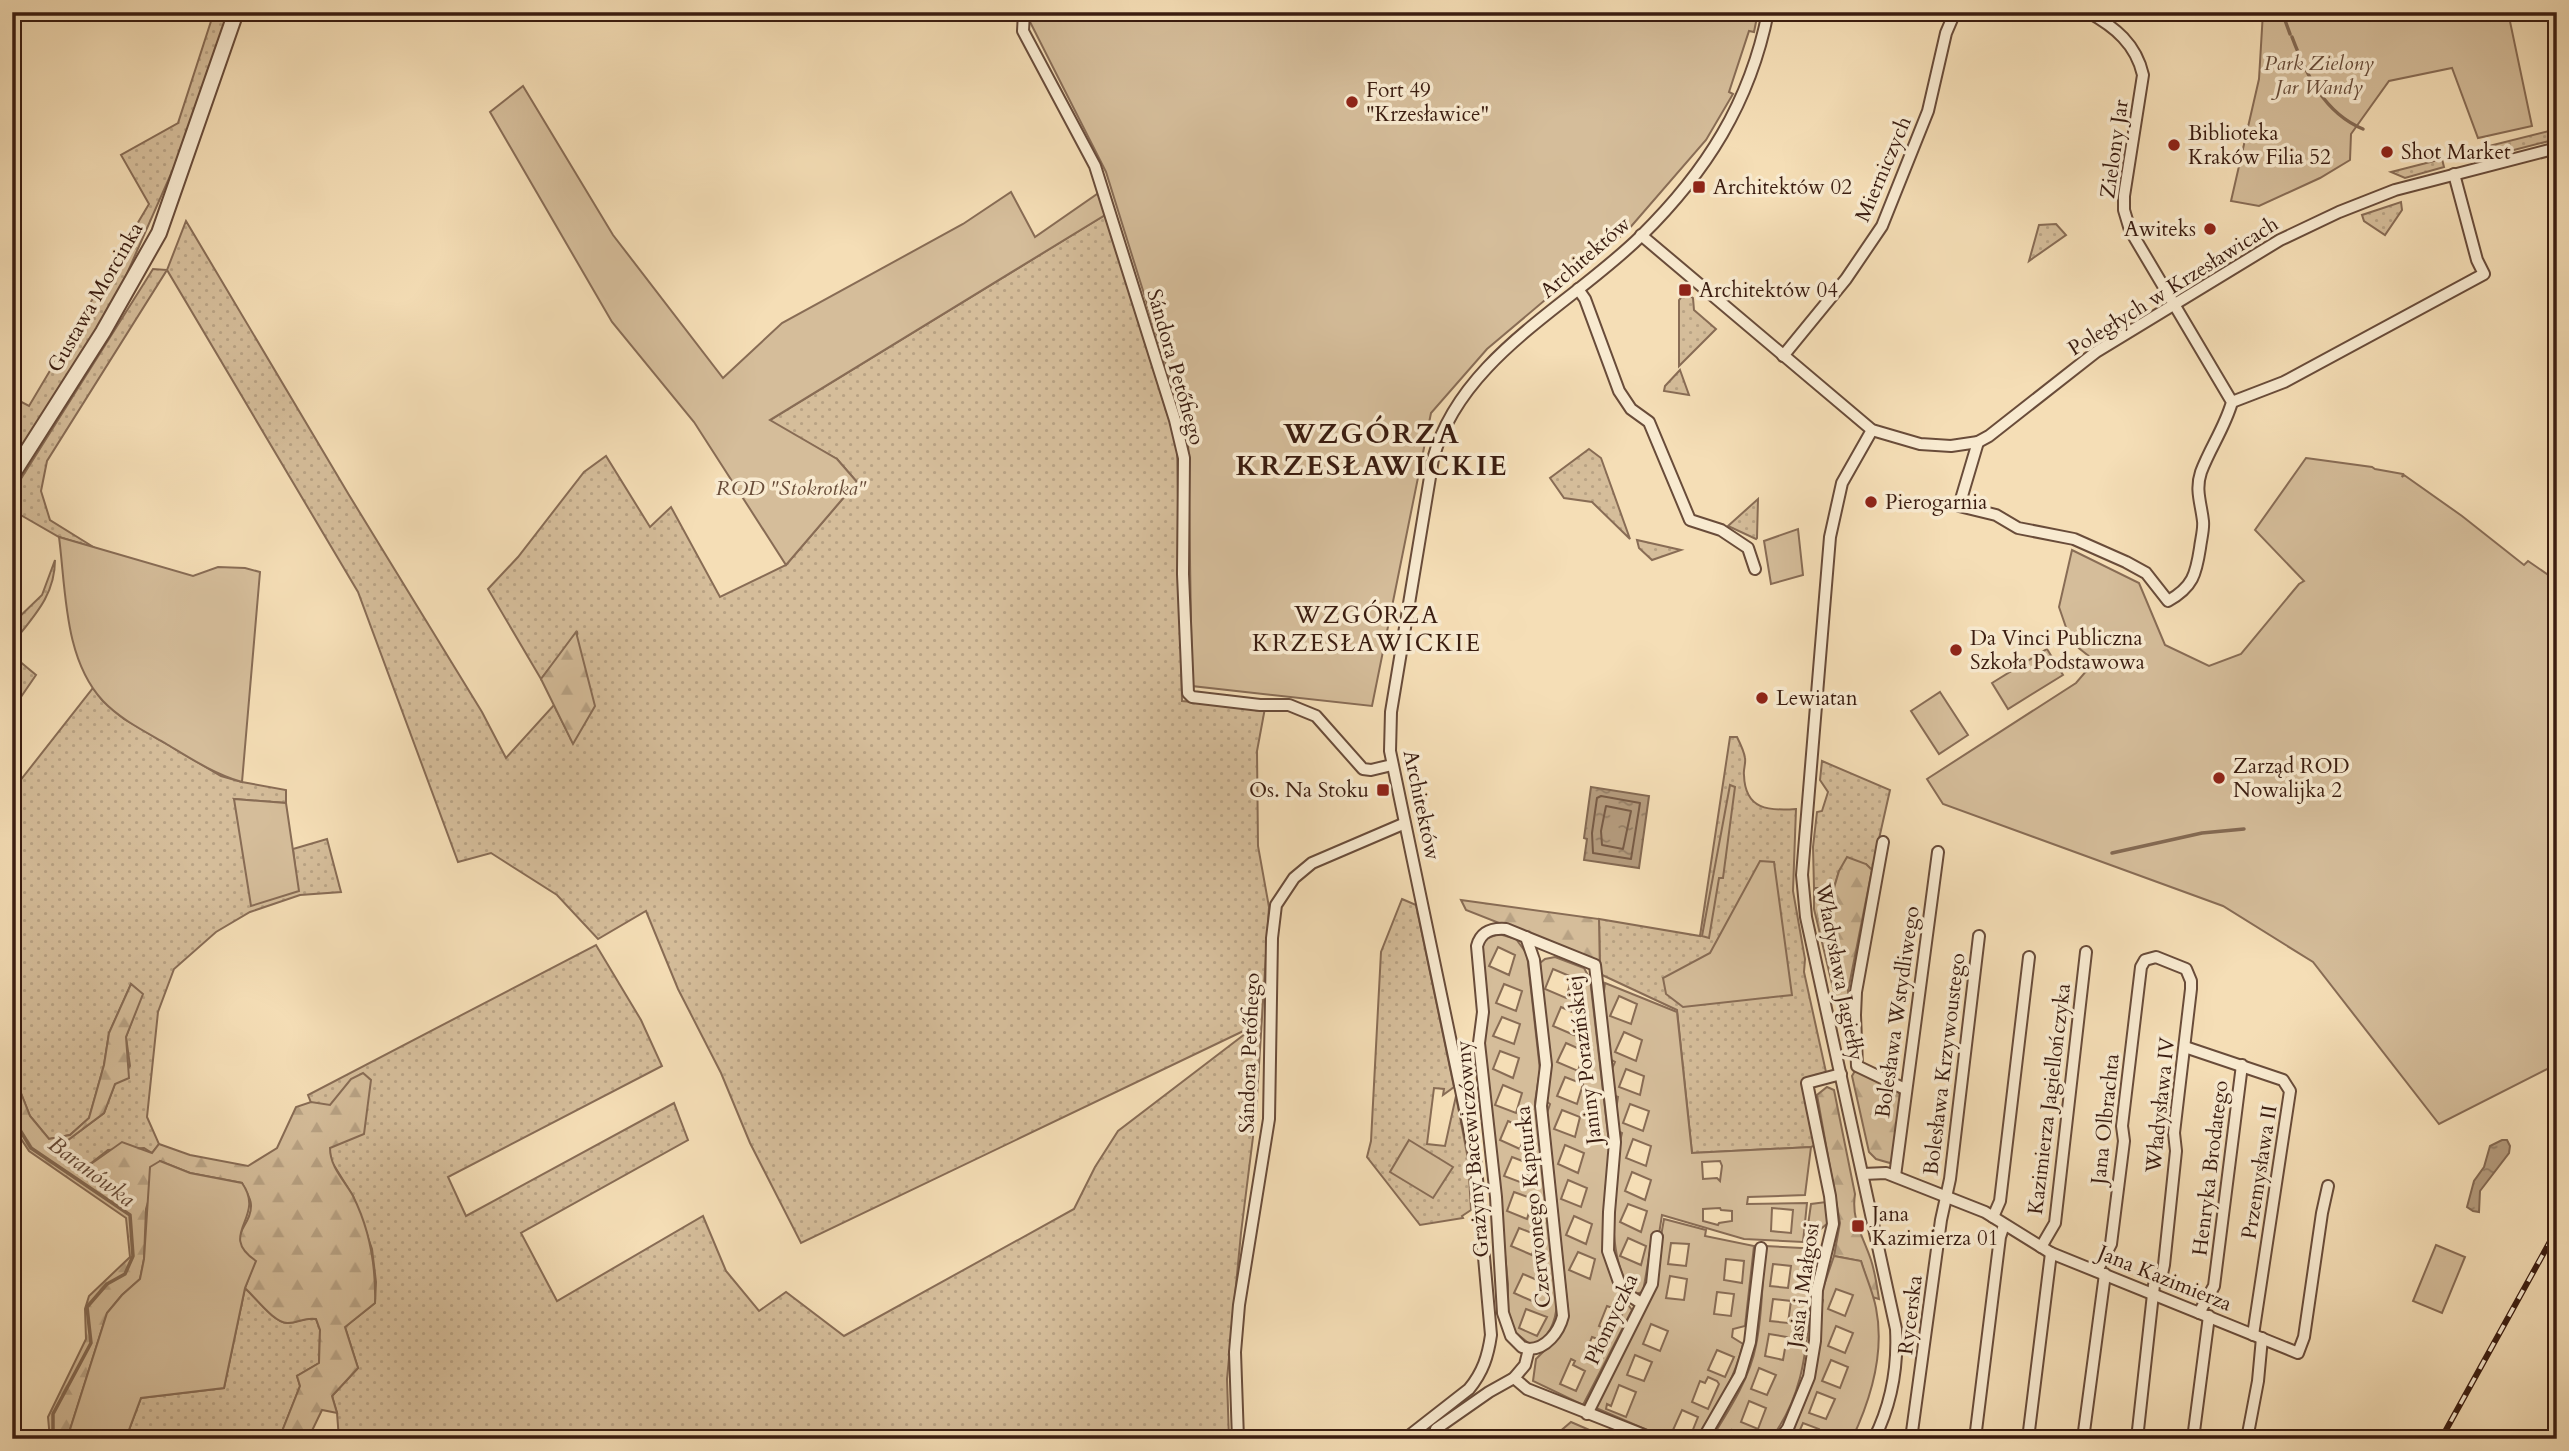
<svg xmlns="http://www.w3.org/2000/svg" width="2569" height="1451" viewBox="0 0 2569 1451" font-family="Cardo,serif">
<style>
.grass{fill:url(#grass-dots);stroke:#886c55;stroke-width:2}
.forest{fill:url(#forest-firs);stroke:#886c55;stroke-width:2}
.green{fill:#d5bd9a;stroke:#886c55;stroke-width:2;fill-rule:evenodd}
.water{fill:url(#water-ripples);stroke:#846952;stroke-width:2}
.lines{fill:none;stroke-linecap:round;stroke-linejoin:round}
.shore{stroke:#785c47;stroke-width:2}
.stream{stroke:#846952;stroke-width:3.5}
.minor-casing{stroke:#694c3a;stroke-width:14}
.tertiary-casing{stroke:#694c3a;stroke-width:18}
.minor{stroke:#f8ead0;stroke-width:10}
.tertiary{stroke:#f8ead0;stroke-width:14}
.rail-casing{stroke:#3a1c10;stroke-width:6}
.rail{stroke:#f8ead0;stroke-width:3.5;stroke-dasharray:10;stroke-linecap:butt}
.poi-dot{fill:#8f2418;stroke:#f8ead0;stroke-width:2.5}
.labels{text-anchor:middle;stroke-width:7;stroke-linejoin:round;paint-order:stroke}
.park-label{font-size:21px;font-style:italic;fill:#684c39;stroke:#f8ead0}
.poi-label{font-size:21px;fill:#3a1c10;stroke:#f8ead0;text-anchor:start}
.street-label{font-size:21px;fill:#3a1c10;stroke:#f8ead0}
.water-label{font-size:23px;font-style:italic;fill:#654936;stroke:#f8ead0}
.quarter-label{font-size:24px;letter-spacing:2px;fill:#3a1c10;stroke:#f8ead0}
.district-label{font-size:28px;font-weight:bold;letter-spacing:2px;fill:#3a1c10;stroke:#f8ead0}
</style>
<defs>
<pattern id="grass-dots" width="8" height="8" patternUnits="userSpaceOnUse" patternTransform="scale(1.75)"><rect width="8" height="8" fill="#d5bd9a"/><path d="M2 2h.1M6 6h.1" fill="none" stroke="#b8a284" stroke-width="1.8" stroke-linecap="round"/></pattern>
<pattern id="forest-firs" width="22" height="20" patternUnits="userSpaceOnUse" patternTransform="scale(1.75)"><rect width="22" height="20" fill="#d5bd9a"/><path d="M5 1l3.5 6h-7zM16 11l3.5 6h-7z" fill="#b8a284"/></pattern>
<pattern id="water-ripples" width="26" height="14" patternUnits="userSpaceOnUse" patternTransform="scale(1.75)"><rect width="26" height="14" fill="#b59c7e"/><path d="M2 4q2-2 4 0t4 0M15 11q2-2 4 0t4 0" fill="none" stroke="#947e66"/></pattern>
</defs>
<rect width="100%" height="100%" fill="#f5deb6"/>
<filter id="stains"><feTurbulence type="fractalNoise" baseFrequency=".00286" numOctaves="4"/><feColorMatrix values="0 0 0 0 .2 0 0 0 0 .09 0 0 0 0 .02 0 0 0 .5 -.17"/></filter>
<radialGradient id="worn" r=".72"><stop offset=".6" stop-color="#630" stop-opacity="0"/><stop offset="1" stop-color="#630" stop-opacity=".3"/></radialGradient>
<g class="grass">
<path d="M214 12H230L182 149 114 303 12 462V397L29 406 149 204 121 155 178 123Z"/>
<path d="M2557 129V139L2471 161 2469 151Z"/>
<path d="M2442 159 2444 167 2405 178 2391 172Z"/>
<path d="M2401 202 2402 210 2385 235 2364 221 2362 215Z"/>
<path d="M1105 215 1177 445 1182 701 1265 708 1257 751 1258 846 1269 907 1256 1113 1241 1233 1227 1379 1229 1439H339L337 1413 332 1396 358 1368 345 1327 375 1303 376 1282 372 1249 353 1196 330 1159 329 1148 308 1095 596 945 641 1020 662 1066 448 1177 466 1216 674 1103 688 1140 521 1233 557 1301 703 1216 726 1271 759 1311 786 1292 844 1336 1074 1209 1095 1167 1118 1131 1258 1024 801 1243 750 1143 721 1073 678 989 646 911 598 939 557 895 491 853 458 862 358 592 167 270 47 461 41 491 50 520 95 548 59 537 12 510V493L153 269 167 270 186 221 349 495 482 712 506 758 554 705 573 743 577 633 541 679 488 589 518 557 584 472 606 456 650 527 671 507 720 597 786 565 857 482 837 459 769 421Z"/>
<path d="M2056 224 2066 235 2029 261 2039 225Z"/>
<path d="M1685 293 1693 298 1694 310 1716 329 1679 366V300Z"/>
<path d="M1680 370 1689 395 1664 391 1665 386Z"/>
<path d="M1589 449 1601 458 1630 539 1592 502 1564 498 1550 478Z"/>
<path d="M1758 499 1757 538 1756 539 1728 526Z"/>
<path d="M1637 540 1681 550 1652 560 1639 548Z"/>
<path d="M55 560C55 596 33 617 12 644V624L42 595Z"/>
<path d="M12 655 36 675 12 710Z"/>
<path d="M93 688 103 701 124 719 221 776 242 782 286 790V803L234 799 298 891 293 849 327 839 341 892 300 895 250 912 216 932 174 969 158 1012 147 1117 159 1144 152 1153 144 1148 108 1150 81 1171 67 1155 68 1140 104 1113 115 1084 130 1066 126 1037 142 994 131 984 109 1033 104 1065 89 1118 70 1135 49 1139 30 1116 12 1071V791Z"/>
<path d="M1730 737H1737C1740 743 1744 751 1745 758 1746 764 1743 770 1744 775 1745 810 1769 811 1796 809L1793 891 1805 959 1804 972 1826 1072 1803 1080 1816 1145 1811 1147 1692 1153 1677 1010 1600 974 1599 919 1700 936Z"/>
<path d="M1822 761 1890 790 1872 870 1866 864 1839 871 1834 888H1814L1813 847 1817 812 1822 811 1828 792 1820 780Z"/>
<path d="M1402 899 1416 905 1454 1087 1443 1095 1444 1089 1434 1088 1427 1144 1445 1146 1456 1096 1468 1159 1471 1210 1462 1216 1463 1218 1420 1225 1367 1157 1371 1141 1381 952Z"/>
<path d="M245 1288C256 1298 275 1324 288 1323 300 1322 303 1317 316 1319L320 1330 319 1363 297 1376 300 1386 279 1439H141L129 1430 141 1398 224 1388Z"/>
</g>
<g class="forest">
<path d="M576 632 595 706 573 744 541 679Z"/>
<path d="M1847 857 1866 864 1872 870 1848 991 1850 1014 1845 1038 1814 909V888H1834L1839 871Z"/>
<path d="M1461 900 1599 919 1600 974 1598 962 1466 910Z"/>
<path d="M131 984 143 994 126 1037 129 1078 115 1084 104 1113 68 1140 67 1156 81 1171 122 1142 152 1153 159 1144 190 1155 248 1166 277 1148 296 1107 311 1102 330 1105 351 1079 363 1073 371 1080 364 1134 330 1148C330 1167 344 1180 353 1196 370 1230 376 1265 375 1303L345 1327 358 1368 332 1396 337 1413 322 1410 308 1439H279L300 1386 297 1376 319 1363 320 1330 316 1319C304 1317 299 1323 288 1323 275 1324 256 1298 245 1288L255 1261C221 1236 252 1229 251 1205 251 1198 245 1190 242 1183L190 1173 160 1161 146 1209 144 1259 140 1279 122 1295 107 1313 67 1439H50L48 1417 86 1339 85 1309 89 1296 130 1257 126 1218 29 1151 12 1125V1070L30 1116 49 1139 70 1135 89 1118 104 1065 109 1033Z"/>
<path d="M1855 1071 1896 1088 1901 1096 1893 1159 1890 1163 1876 1159 1869 1152 1852 1076Z"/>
<path d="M1827 1087 1834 1090 1855 1194C1851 1220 1863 1236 1871 1260 1875 1272 1877 1286 1879 1299L1872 1297 1861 1261 1834 1256 1840 1223 1817 1095Z"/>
<path d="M1826 1202 1829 1222 1821 1229 1808 1225 1811 1204Z"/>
</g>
<g class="green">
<path d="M1025 12H1646L1657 15 1733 12 1757 17 1754 32 1749 31 1729 92 1733 94 1706 140 1628 230 1487 349 1431 413 1372 706 1192 686 1188 435 1106 172Z"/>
<path d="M2263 12H2508L2532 126 2478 138 2452 68 2389 81 2351 134 2350 160 2320 178 2259 206 2231 201 2259 79Z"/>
<path d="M523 86 613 235 723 378 782 323 963 224 1011 192 1035 237 1100 192 1105 215 770 420 837 459 857 482 786 565 694 422 612 322 490 112Z"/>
<path d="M2306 458 2372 467 2375 469 2403 474 2402 477 2404 475 2462 516 2524 565 2528 561 2557 581V1068L2553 1066 2439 1124 2313 962 2223 906 1943 804 1927 779 2076 683 2095 661 2071 642 2059 607 2072 550 2139 583 2165 645 2209 666 2241 654 2299 584 2304 581 2255 530Z"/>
<path d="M1798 529 1803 575 1771 584 1764 541Z"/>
<path d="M59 537 193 576 218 567 245 568 260 572 242 782C214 774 190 758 165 743 144 731 120 719 103 701 64 659 66 591 59 537Z"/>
<path d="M2047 649 2063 675 2008 709 1992 683Z"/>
<path d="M1940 692 1968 735 1939 754 1911 711Z"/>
<path d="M1730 785 1735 787 1723 878H1719L1709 938 1702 936Z"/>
<path d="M234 799 286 803 299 891 251 906Z"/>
<path d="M1760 861 1774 862 1792 995 1683 1007 1666 994 1663 978 1710 953Z"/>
<path d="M1499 934 1516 939 1527 954 1540 1070 1535 1102 1557 1303C1556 1320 1549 1341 1531 1345L1512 1330 1508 1318V1284L1502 1225 1482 1040 1481 946 1485 939ZM1498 947 1515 955 1509 975 1489 966ZM1504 984 1522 991 1516 1011 1496 1003ZM1502 1017 1520 1024 1514 1044 1493 1036ZM1500 1051 1519 1058 1513 1078 1493 1069ZM1503 1085 1522 1093 1516 1113 1495 1105ZM1508 1121 1526 1129 1520 1149 1500 1140ZM1512 1157 1530 1164 1525 1184 1504 1176ZM1514 1192 1533 1199 1527 1219 1507 1211ZM1519 1228 1537 1235 1532 1255 1511 1246ZM1523 1274 1544 1283 1532 1301 1514 1293ZM1526 1309 1547 1317 1537 1336 1519 1328Z"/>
<path d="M1555 957 1584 968 1590 979 1610 1151 1605 1192V1255L1617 1290 1632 1310 1583 1405 1533 1381 1536 1359 1560 1335 1568 1311 1547 1113 1550 1104 1546 1101 1550 1072 1540 963 1545 959ZM1553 969 1572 977 1566 998 1545 989ZM1561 1007 1579 1015 1574 1035 1553 1026ZM1566 1043 1584 1051 1578 1071 1557 1062ZM1565 1077 1583 1084 1577 1104 1557 1096ZM1562 1110 1580 1117 1575 1137 1554 1129ZM1565 1145 1584 1153 1578 1173 1558 1164ZM1568 1180 1587 1188 1581 1207 1561 1199ZM1574 1216 1592 1224 1586 1244 1566 1235ZM1578 1252 1595 1259 1590 1279 1569 1270ZM1607 1306 1623 1312 1615 1333 1599 1326ZM1592 1337 1609 1343 1600 1364 1584 1357ZM1571 1359 1575 1361 1573 1365 1585 1371 1576 1391 1560 1384Z"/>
<path d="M1605 983 1677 1012 1692 1153 1811 1147 1805 1195 1748 1197 1747 1204 1807 1203 1803 1242 1744 1239 1662 1215 1659 1234H1653L1643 1292 1635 1294C1604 1265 1612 1171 1622 1133L1618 1131 1616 1110 1618 1097 1613 1095 1611 1071 1615 1062 1610 1059 1603 999ZM1619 996 1637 1004 1631 1024 1610 1016ZM1624 1032 1642 1040 1636 1061 1615 1052ZM1626 1069 1644 1076 1640 1095 1619 1087ZM1630 1104 1649 1111 1643 1131 1623 1123ZM1633 1139 1651 1146 1646 1166 1626 1158ZM1720 1161 1722 1166 1720 1181 1717 1178 1703 1179 1702 1162ZM1632 1172 1651 1180 1645 1200 1625 1191ZM1628 1204 1647 1211 1641 1232 1620 1222ZM1720 1208 1721 1210 1732 1211V1221L1719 1223 1718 1225 1703 1221V1209ZM1772 1208 1793 1210 1791 1233 1771 1231ZM1628 1238 1646 1246 1641 1265 1620 1256Z"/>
<path d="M1409 1140 1453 1167 1433 1198 1390 1172Z"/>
<path d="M160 1161 190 1173 242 1183C267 1218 216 1234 256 1261L245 1288 224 1388 141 1398 129 1430 141 1439H67L107 1313 122 1295 140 1279 144 1259 150 1167Z"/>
<path d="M1664 1219 1706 1230 1705 1236 1754 1246 1745 1326 1733 1329 1732 1337 1743 1344C1735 1379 1716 1408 1697 1439H1668L1596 1408 1595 1403 1650 1299ZM1671 1243 1689 1244 1686 1266 1668 1264ZM1726 1259 1744 1261 1742 1283 1724 1280ZM1670 1276 1687 1279 1684 1300 1666 1298ZM1717 1292 1734 1294 1731 1316 1714 1314ZM1651 1324 1668 1331 1660 1351 1643 1344ZM1717 1350 1734 1357 1725 1377 1708 1370ZM1635 1355 1652 1362 1644 1381 1627 1375ZM1708 1377 1717 1381 1719 1384 1708 1409 1692 1402 1700 1381 1705 1383ZM1619 1385 1636 1392 1626 1417 1606 1409 1607 1404 1611 1406ZM1682 1410 1698 1417 1690 1437 1673 1430Z"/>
<path d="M2436 1245 2465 1257 2442 1313 2413 1301Z"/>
<path d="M1765 1246 1820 1249C1803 1317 1816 1378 1771 1439H1748L1732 1430 1728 1439H1711C1729 1410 1750 1378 1756 1345 1763 1313 1762 1278 1765 1246ZM1773 1264 1791 1266 1788 1288 1770 1286ZM1773 1299 1791 1301 1788 1323 1770 1321ZM1769 1334 1787 1337 1783 1360 1765 1356ZM1759 1368 1776 1375 1767 1395 1751 1389ZM1749 1401 1766 1408 1758 1429 1741 1422Z"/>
<path d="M1834 1256 1861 1261C1866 1277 1873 1292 1876 1308 1885 1353 1871 1399 1852 1439H1816L1819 1429 1803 1423 1796 1439H1787C1799 1418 1809 1395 1814 1372 1820 1348 1815 1324 1823 1300L1820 1297ZM1836 1289 1853 1295 1845 1316 1828 1309ZM1836 1326 1853 1333 1845 1353 1828 1346ZM1831 1360 1848 1367 1840 1388 1822 1381ZM1817 1392 1835 1399 1826 1419 1809 1413Z"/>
<path d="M1571 1422 1594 1432 1612 1430 1632 1439H1603L1590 1434 1587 1439H1551Z"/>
</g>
<g class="water">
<path d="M1591 787 1649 796 1639 868 1584 860 1587 839 1584 838Z"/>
<path d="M2502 1140H2507L2510 1146 2509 1153 2480 1191 2479 1212 2473 1211 2467 1207 2474 1181 2484 1167 2490 1146Z"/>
</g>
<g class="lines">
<g class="shore">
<path d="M1601 796 1640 803 1631 859 1593 853 1592 833 1597 798Z"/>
<path d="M1606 806 1631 811 1623 849 1602 845 1601 831Z"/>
</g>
<g class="stream">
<path d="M2282 12 2290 34"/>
<path d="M2292 37C2306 74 2324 113 2363 129"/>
<path d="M2112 853 2202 833 2244 829"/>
<path d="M12 1117 31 1148 130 1215 133 1256 125 1274 107 1284 87 1307 91 1343 53 1414V1439"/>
</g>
<g class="minor-casing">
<g id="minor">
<path d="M1024 12 1023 31 1095 166 1175 420 1184 458 1183 574 1188 693 1192 697 1260 705H1289L1316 716 1363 769 1371 770 1392 765"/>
<path d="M1641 235 1872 430 1920 444 1951 446 1978 442 1989 436 2096 352 2280 240 2339 212 2395 190 2557 148"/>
<path d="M1578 289 1585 299 1619 391 1631 409 1649 422 1690 520 1721 530 1748 548 1755 569"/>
<path d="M1783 356 1846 279 1882 226 1928 111 1946 33 1955 12"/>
<path d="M2232 402 2284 382 2484 274 2477 260 2454 174"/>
<path d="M1872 430 1842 483 1830 537 1802 875 1806 917 1896 1329C1898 1367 1891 1405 1874 1439"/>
<path d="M1978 442 1959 506 1996 515 2018 528 2074 539 2126 562 2146 573 2168 601C2193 587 2196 574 2200 548 2201 539 2204 529 2203 521 2201 503 2195 490 2201 472 2210 448 2225 427 2232 402L2130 230 2124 210V196L2143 75C2136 44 2115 27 2088 12"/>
<path d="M1883 842 1856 992 1855 1015 1857 1066 1905 1089"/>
<path d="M2185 1047 2283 1080 2290 1091 2253 1335"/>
<path d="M1863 1174 1886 1173 1985 1212 2051 1253 2298 1353 2304 1337 2322 1213 2328 1186"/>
<path d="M1895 1176 1938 852"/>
<path d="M1993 1217 2000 1201 2029 957"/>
<path d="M2041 1247 2055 1223 2086 952"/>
<path d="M2097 1271 2111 1244 2124 1141 2122 1126 2141 967 2145 960 2156 957 2186 969 2191 981V989L2174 1133 2176 1151 2164 1265 2162 1274 2154 1285 2137 1439"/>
<path d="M2199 1313 2214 1286 2242 1065"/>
<path d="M1529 1349 1522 1347 1511 1336 1503 1313 1496 1197 1479 1043 1483 1012 1477 946C1481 931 1492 928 1506 929L1595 965 1615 1142 1609 1212 1608 1251 1620 1285 1630 1296 1641 1303"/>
<path d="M1514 1378 1527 1389 1654 1439"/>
<path d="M1587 1414 1652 1284 1657 1237"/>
<path d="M1436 1429 1489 1392 1514 1378 1525 1365 1529 1349C1546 1349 1559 1332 1563 1316L1541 1106 1546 1065 1534 960 1526 937"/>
<path d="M1238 1439 1235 1352 1239 1305 1269 1119 1272 938 1276 905 1294 878 1312 863 1403 824"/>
<path d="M1405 1439 1469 1389C1483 1372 1488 1356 1491 1335L1475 1157 1390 751 1391 712 1433 459C1461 357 1570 306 1641 236 1706 172 1750 103 1768 12"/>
<path d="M1703 1439 1740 1375 1750 1342 1761 1248"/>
<path d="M1780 1439 1788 1428 1809 1377 1815 1341 1817 1290 1833 1224 1830 1196 1807 1083 1841 1074"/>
<path d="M1911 1439 1941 1220 1950 1179 1979 936"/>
<path d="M1975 1439 2000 1237 2004 1225"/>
<path d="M2028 1439 2051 1253"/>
<path d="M2083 1439 2105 1274"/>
<path d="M2193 1439 2209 1316"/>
<path d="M2247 1439 2258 1381 2262 1338"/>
</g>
</g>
<g class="tertiary-casing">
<path id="tertiary" d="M12 475 103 332 159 233 236 12"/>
</g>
<use href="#minor" class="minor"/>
<use href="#tertiary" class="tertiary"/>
<g class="rail-casing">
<path id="rail" d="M2441 1439 2557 1229"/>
</g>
<use href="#rail" class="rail"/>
</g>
<g class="poi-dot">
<circle cx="1352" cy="102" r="7"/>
<circle cx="2174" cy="145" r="7"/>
<circle cx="2387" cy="152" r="7"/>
<rect x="1692" y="180" width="14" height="14" rx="3.5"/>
<circle cx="2210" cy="229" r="7"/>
<rect x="1678" y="283" width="14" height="14" rx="3.5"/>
<circle cx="1871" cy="502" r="7"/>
<circle cx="1956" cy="650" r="7"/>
<circle cx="1762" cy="698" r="7"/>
<circle cx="2219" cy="778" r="7"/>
<rect x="1376" y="783" width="14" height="14" rx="3.5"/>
<rect x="1851" y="1219" width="14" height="14" rx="3.5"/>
</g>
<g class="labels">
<g class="park-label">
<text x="2319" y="70">Park Zielony<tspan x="2319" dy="24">Jar Wandy</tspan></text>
<text x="791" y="495">ROD "Stokrotka"</text>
</g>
<g class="poi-label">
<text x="1366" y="97">Fort 49<tspan x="1366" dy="24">"Krzesławice"</tspan></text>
<text x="2188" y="140">Biblioteka<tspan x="2188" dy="24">Kraków Filia 52</tspan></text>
<text x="2401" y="159">Shot Market</text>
<text x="1713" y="194">Architektów 02</text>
<text x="2196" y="236" text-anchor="end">Awiteks</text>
<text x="1699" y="297">Architektów 04</text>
<text x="1885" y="509">Pierogarnia</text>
<text x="1970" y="645">Da Vinci Publiczna<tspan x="1970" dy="24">Szkoła Podstawowa</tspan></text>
<text x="1776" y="705">Lewiatan</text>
<text x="2233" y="773">Zarząd ROD<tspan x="2233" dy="24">Nowalijka 2</tspan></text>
<text x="1369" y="797" text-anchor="end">Os. Na Stoku</text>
<text x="1872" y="1221">Jana<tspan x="1872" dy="24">Kazimierza 01</tspan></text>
</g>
<g class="street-label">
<text transform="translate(2114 149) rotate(-82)" y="7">Zielony Jar</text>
<text transform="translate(1883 169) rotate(-67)" y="7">Mierniczych</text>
<text transform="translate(1585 257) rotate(-41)" y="7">Architektów</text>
<text transform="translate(2173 286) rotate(-32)" y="7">Poległych w Krzesławicach</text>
<text transform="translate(95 297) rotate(-60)" y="7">Gustawa Morcinka</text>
<text transform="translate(1176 367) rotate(74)" y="7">Sándora Petőfiego</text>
<text transform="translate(1422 805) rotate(78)" y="7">Architektów</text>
<text transform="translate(1840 972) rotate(79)" y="7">Władysława Jagiełły</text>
<text transform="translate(1897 1012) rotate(-82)" y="7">Bolesława Wstydliwego</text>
<text transform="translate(1249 1053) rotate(-88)" y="7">Sándora Petőfiego</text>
<text transform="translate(1584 1060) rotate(-97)" y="7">Janiny Porazińskiej</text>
<text transform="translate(1944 1064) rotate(-83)" y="7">Bolesława Krzywoustego</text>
<text transform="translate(2049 1099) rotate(-83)" y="7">Kazimierza Jagiellończyka</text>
<text transform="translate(2160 1105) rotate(-84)" y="7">Władysława IV</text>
<text transform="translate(2105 1119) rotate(-84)" y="7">Jana Olbrachta</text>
<text transform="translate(1472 1149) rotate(-95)" y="7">Grażyny Bacewiczówny</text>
<text transform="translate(2210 1168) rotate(-83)" y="7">Henryka Brodatego</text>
<text transform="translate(2259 1172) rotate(-81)" y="7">Przemysława II</text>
<text transform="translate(1533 1207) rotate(-96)" y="7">Czerwonego Kapturka</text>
<text transform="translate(2165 1278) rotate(22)" y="7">Jana Kazimierza</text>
<text transform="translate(1803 1285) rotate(-82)" y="7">Jasia i Małgosi</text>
<text transform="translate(1910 1315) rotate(-83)" y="7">Rycerska</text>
<text transform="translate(1611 1319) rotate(-65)" y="7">Płomyczka</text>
</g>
<g class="water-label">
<text transform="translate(92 1171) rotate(37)" y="8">Baranówka</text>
</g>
<g class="quarter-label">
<text x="1367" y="623">WZGÓRZA<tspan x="1367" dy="28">KRZESŁAWICKIE</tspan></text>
</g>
<g class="district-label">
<text x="1372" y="443">WZGÓRZA<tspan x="1372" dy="32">KRZESŁAWICKIE</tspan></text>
</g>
</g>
<rect width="2569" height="1451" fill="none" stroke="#f5deb6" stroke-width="42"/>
<rect x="14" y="14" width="2541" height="1423" fill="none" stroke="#3a1c10" stroke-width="3.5"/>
<rect x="21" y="21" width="2527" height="1409" fill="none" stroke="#3a1c10" stroke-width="2"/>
<rect width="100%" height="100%" filter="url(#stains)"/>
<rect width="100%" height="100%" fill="url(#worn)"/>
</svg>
